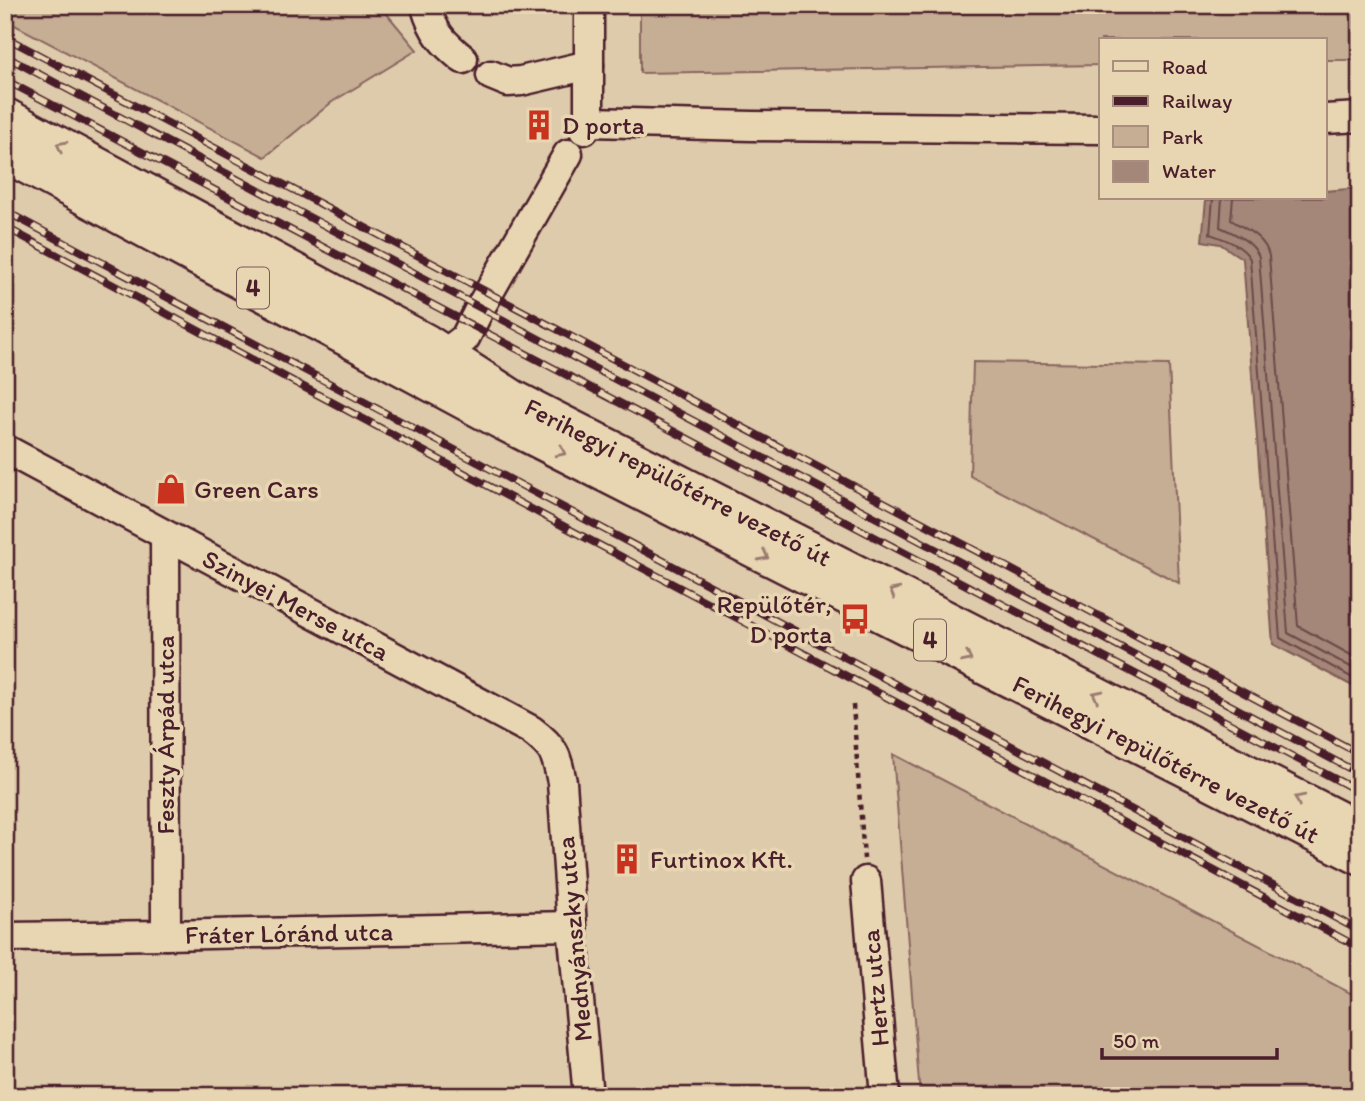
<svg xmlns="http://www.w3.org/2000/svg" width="1365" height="1101" viewBox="0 0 1365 1101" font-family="Itim,sans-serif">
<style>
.green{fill:#c6ae95;stroke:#886660;stroke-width:2}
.water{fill:#a48778;stroke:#805d59;stroke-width:2}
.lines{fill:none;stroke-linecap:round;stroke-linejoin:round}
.shore{stroke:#6e494a;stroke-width:2}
.minor-casing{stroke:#4a1f2b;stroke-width:33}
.major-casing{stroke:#4a1f2b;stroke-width:40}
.path{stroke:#4a1f2b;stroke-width:4.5;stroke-dasharray:5 5;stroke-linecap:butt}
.minor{stroke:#e8d6b3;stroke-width:28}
.major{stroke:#e8d6b3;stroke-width:35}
.rail-casing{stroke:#4a1f2b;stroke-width:8}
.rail{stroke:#e8d6b3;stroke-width:5;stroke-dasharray:16;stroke-linecap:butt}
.oneway{stroke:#997a6f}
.labels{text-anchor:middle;stroke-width:7;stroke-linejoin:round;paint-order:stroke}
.shield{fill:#e8d6b3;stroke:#795654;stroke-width:2}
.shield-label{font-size:24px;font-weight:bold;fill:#4a1f2b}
.poi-label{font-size:26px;fill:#4a1f2b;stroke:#e8d6b3;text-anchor:start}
.street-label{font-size:26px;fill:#4a1f2b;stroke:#e8d6b3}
</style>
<rect width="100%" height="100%" fill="#decbab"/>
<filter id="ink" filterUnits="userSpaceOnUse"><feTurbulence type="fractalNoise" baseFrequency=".0143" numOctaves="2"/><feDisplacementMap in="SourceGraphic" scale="14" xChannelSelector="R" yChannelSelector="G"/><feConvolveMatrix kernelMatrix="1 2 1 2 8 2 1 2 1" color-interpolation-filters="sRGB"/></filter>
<g filter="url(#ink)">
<g class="green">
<path d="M5 5H369L382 8 417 50 332 102 265 157 5 20Z"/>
<path d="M640 5H1360V60H1325V40H1101V65L640 73Z"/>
<path d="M973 362 1169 365 1179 583 970 476Z"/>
<path d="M893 754 1360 998V1096H920Z"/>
</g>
<path class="water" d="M1360 188V690L1273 644 1243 259 1220 244 1202 241 1206 200 1237 198H1325V191Z"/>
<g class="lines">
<g class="shore">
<path d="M1213 198 1210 234C1224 239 1243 245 1250 259L1280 638 1360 682"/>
<path d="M1222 198 1220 227C1234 233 1254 242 1259 257L1288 633 1360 672"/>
<path d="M1233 198 1231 220C1247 230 1265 237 1269 256L1298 626 1360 660"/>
</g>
<g class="minor-casing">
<g id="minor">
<path d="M426 7C433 32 443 43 463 59"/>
<path d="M491 75 508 82 521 81 589 65"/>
<path d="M1325 119 1360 117"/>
<path d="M589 122 752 126 1101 129"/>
<path d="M584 130 589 122V5"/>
<path d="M426 358 444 354 465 338 480 308 568 154"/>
<path d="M5 449 531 730C555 748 556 754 562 782L572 926 588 1096"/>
<path d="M165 535 166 935"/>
<path d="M866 881 885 1096"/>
<path d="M5 937 166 935 572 926"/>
</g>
</g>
<g class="major-casing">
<g id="major">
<path d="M5 116 426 342 513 398 1360 830"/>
<path d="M5 154 501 421 1360 857"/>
</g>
</g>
<path class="path" d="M853 705 864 859"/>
<use href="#minor" class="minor"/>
<use href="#major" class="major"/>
<g class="rail-casing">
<g id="rail">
<path d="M5 37 1360 754"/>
<path d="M5 56 1360 774"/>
<path d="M5 80 1360 792"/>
<path d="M5 211 1360 931"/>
<path d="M5 227 535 511 1360 948"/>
</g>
</g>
<use href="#rail" class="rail"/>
</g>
<defs><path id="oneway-chevron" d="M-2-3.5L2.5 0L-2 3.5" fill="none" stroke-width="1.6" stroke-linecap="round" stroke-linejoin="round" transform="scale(1.75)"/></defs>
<g class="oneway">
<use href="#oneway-chevron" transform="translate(61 146) rotate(-152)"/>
<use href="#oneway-chevron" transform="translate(561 452) rotate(27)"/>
<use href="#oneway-chevron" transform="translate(764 556) rotate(27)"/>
<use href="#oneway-chevron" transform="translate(894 592) rotate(-153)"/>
<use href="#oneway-chevron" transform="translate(967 658) rotate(27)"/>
<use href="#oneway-chevron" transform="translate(1097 695) rotate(-153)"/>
<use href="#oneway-chevron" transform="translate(1299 799) rotate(-153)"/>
</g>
</g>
<defs>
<g id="building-bare" transform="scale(2.415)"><path d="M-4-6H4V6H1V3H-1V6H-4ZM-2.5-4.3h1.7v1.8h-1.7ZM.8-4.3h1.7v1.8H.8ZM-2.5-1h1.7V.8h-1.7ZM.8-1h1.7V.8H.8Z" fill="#c8321e" stroke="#e8d6b3" stroke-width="2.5" paint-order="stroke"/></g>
<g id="shop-bare" transform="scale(2.415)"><path d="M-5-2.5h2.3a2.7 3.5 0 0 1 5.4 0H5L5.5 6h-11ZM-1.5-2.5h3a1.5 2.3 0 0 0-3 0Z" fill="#c8321e" stroke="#e8d6b3" stroke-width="2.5" paint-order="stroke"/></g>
<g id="bus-bare" transform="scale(2.415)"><path d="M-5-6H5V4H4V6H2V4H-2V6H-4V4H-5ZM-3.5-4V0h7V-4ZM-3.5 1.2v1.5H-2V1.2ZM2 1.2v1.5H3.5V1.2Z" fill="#c8321e" stroke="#e8d6b3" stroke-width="2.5" paint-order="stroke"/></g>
</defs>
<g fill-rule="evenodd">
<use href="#building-bare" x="539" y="125"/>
<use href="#shop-bare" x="171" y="489"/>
<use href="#bus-bare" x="855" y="619"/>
<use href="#building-bare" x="627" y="859"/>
</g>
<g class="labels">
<g class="shield">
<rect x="237" y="267.5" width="32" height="41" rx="5"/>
<rect x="914" y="619.5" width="32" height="41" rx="5"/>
</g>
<g class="shield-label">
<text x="253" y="296">4</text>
<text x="930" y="648">4</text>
</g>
<g class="poi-label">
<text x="562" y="134">D porta</text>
<text x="194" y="498">Green Cars</text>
<text x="832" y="613" text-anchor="end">Repülőtér,<tspan x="832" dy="30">D porta</tspan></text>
<text x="650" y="868">Furtinox Kft.</text>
</g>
<g class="street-label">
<text transform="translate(678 482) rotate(27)" y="9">Ferihegyi repülőtérre vezető út</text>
<text transform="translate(296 605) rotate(28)" y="9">Szinyei Merse utca</text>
<text transform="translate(165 735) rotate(-90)" y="9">Feszty Árpád utca</text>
<text transform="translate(1166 759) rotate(27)" y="9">Ferihegyi repülőtérre vezető út</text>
<text transform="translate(289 933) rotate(-1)" y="9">Fráter Lóránd utca</text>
<text transform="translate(574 939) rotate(-95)" y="9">Mednyánszky utca</text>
<text transform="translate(875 988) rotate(-95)" y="9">Hertz utca</text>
</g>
</g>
<rect width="1365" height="1101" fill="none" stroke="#e8d6b3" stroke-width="28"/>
<rect x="14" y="14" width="1337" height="1073" fill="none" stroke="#4a1f2b" stroke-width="2.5" filter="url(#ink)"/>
<rect x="1099" y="38" width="228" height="161" fill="#e8d6b3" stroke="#a98d7d" stroke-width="2"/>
<rect x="1113" y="61" width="35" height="10" fill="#e8d6b3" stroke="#a98d7d" stroke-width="2"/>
<text x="1162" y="74" font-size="21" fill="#4a1f2b">Road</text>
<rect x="1113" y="96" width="35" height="10" fill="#4a1f2b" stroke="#a98d7d" stroke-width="2"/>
<text x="1162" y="108" font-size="21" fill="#4a1f2b">Railway</text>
<rect x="1113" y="126" width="35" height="21" fill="#c6ae95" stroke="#a98d7d" stroke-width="2"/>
<text x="1162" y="144" font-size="21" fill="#4a1f2b">Park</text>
<rect x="1113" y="161" width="35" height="21" fill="#a48778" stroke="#a98d7d" stroke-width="2"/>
<text x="1162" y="178" font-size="21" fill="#4a1f2b">Water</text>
<path d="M1102 1048v10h175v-10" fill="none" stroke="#4a1f2b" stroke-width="3.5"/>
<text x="1113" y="1048" font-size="21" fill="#4a1f2b" stroke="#e8d6b3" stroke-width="5" paint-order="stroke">50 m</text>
</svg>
